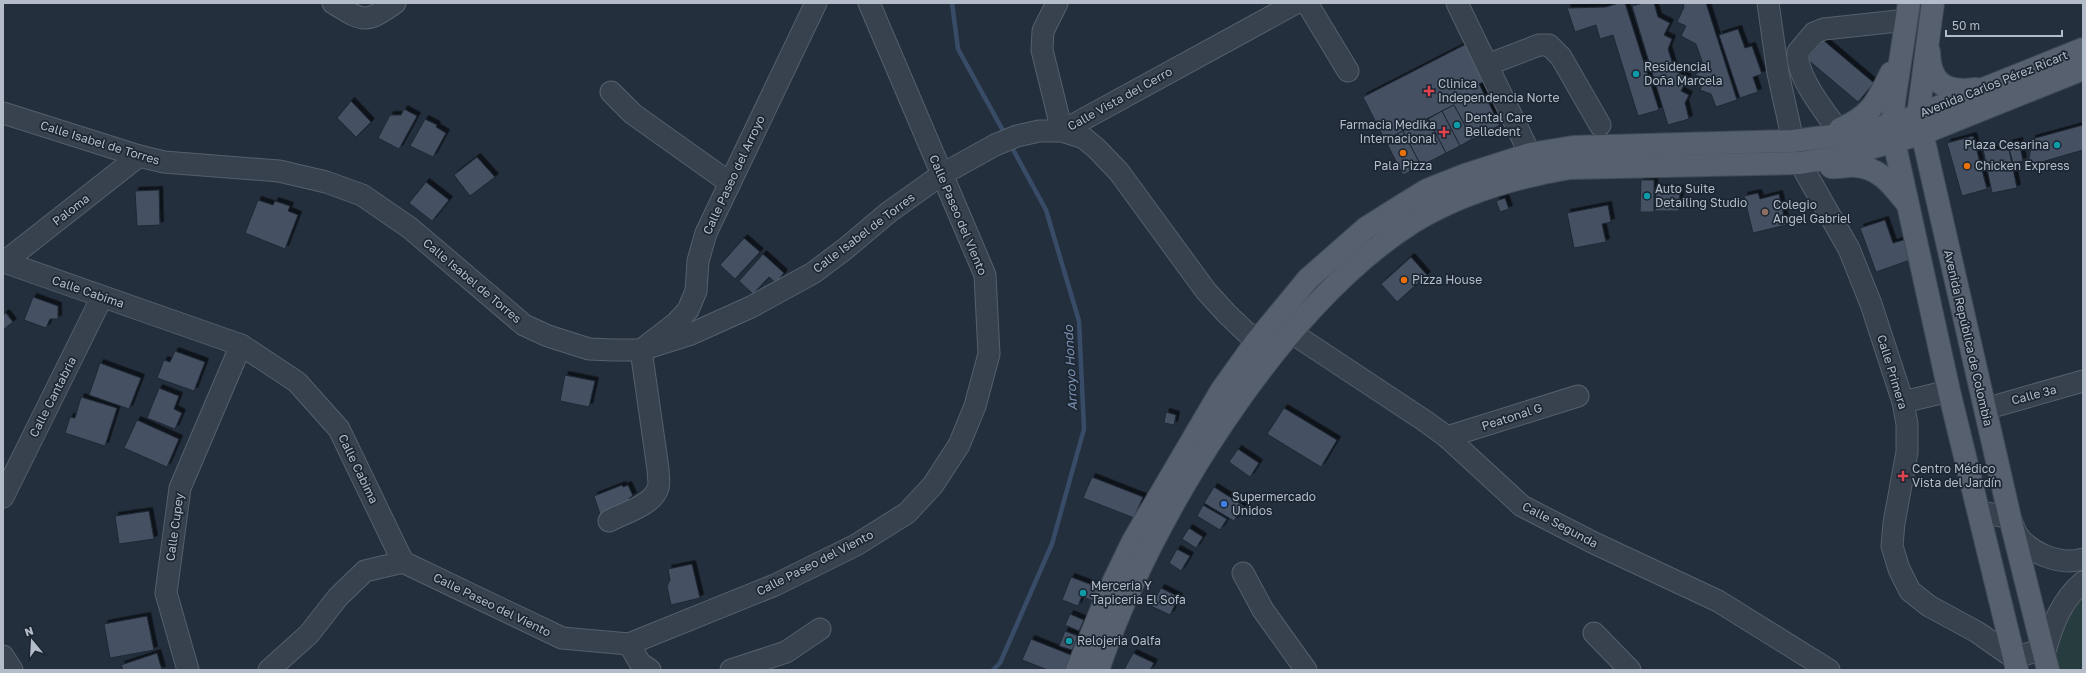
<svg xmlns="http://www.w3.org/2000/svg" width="2086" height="673" viewBox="0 0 2086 673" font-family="'Golos Text',sans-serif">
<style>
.green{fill:#263c3f}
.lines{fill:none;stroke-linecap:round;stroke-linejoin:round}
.stream{stroke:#394c67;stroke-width:4.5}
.building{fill:#455162;stroke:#1f2835;filter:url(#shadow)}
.minor-casing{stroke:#565f6c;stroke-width:23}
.major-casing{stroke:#414a57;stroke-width:24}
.minor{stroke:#38414e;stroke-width:21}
.major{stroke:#56606e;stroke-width:22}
.culture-dot{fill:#0f9aa8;stroke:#1d2633;stroke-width:1.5}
.health-dot{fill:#e0444e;stroke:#1d2633;stroke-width:1.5}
.food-dot{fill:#e8710a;stroke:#1d2633;stroke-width:1.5}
.education-dot{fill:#8d6e63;stroke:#1d2633;stroke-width:1.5}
.shop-dot{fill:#3f7fe0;stroke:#1d2633;stroke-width:1.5}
.labels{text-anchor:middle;stroke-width:3.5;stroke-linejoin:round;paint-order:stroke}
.poi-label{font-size:12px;fill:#b4bcc9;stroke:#1d2633;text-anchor:start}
.street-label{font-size:12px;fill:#b4bcc9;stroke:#1d2633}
.water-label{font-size:13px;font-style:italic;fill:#7c92b1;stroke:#1d2633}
</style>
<defs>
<filter id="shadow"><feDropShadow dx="3.5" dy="-3.5" stdDeviation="0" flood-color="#0009"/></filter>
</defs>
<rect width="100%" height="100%" fill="#242f3e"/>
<path class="green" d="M2083 594V670H2056L2052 652 2062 621Z"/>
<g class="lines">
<g class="stream">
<path d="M952 3 958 49 1006 136"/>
<path d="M993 670 1000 663 1052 544 1084 429 1079 321 1046 210 1010 144"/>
</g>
</g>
<g class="building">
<path d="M1619 3H1625L1659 110 1638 116 1613 35 1600 39 1596 25 1575 32 1567 8 1606 7Z"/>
<path d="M1643 3H1654L1658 17 1670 23 1664 35 1672 39 1668 49 1675 71 1688 78 1681 91 1689 95 1685 103 1689 119 1668 125 1632 6Z"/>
<path d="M1683 3H1706L1737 100 1716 107 1711 94 1700 90 1705 78 1695 75 1704 67 1696 44 1681 36 1686 26 1677 22 1684 7Z"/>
<path d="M1738 29 1745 48 1752 46 1762 74 1753 77 1758 92 1740 98 1719 35Z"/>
<path d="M1823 40 1874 83 1858 102 1807 59Z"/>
<path d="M1470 42 1489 79 1479 84 1500 125 1472 139 1454 105 1385 140 1363 97Z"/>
<path d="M351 101 371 122 356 137 337 118Z"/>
<path d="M1454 105 1472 139 1460 146 1442 111Z"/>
<path d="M404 109 417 116 399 149 378 138 390 115H401Z"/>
<path d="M1442 111 1460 146 1446 153 1428 119Z"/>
<path d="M425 119 437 125 436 127 446 133 433 157 410 146Z"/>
<path d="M1428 119 1446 153 1421 166 1403 131Z"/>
<path d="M2083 125V150L2028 166 2032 139Z"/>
<path d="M1403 131 1421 166 1403 175 1385 140Z"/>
<path d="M1973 136 1987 189 1962 196 1947 143Z"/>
<path d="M2019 141 2023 161 2013 163 2008 144Z"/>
<path d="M1983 149 2009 150 2017 188 1992 193Z"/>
<path d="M477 157 495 177 470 196 454 175Z"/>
<path d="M1641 180H1654V212H1640Z"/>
<path d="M426 182 449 200 432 221 409 203Z"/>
<path d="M1656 188 1680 189 1679 211H1655Z"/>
<path d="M159 190 160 225 137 226 135 191Z"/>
<path d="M1758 193 1760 199 1779 194 1786 225 1753 233 1744 196Z"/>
<path d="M1505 198 1509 209 1500 212 1496 201Z"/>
<path d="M258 200 273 205 275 201 290 206 288 211 298 215 285 249 245 233Z"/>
<path d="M1608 205 1611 222 1602 224 1606 242 1574 248 1567 213Z"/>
<path d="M1885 220 1893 243 1910 238 1916 258 1876 272 1860 228Z"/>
<path d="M744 238 760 252 735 279 720 265Z"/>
<path d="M763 254 784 273 776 283 769 277 753 294 739 281Z"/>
<path d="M1411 257 1427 275 1397 302 1381 284Z"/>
<path d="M33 297 58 306V319H50L46 328 24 320Z"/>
<path d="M6 313 13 322 3 330V315Z"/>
<path d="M175 351 205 362 194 391 157 378 164 360 170 362Z"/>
<path d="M100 363 141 378 129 409 89 395Z"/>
<path d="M565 375 595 381 589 407 560 401Z"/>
<path d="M159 388 179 396 174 409 182 413 175 429 147 418Z"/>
<path d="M81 397 117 408 105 446 65 433 70 417 75 418Z"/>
<path d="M1284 408 1337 440 1321 467 1267 434Z"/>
<path d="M1166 412 1176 415 1174 425 1164 423Z"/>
<path d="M137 420 179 439 167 467 124 448Z"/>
<path d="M1238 449 1259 463 1250 477 1229 462Z"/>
<path d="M1092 477 1143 497 1134 518 1083 498Z"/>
<path d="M622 485 623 487 628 485 633 496 629 498 633 506 602 520 594 496Z"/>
<path d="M1214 487 1244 506 1234 521 1204 503Z"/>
<path d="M1203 505 1227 519 1220 530 1197 516Z"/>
<path d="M149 511 154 539 119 544 115 516Z"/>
<path d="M1189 528 1203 537 1196 548 1182 539Z"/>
<path d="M1177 549 1190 556 1181 571 1169 563Z"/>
<path d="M692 564 700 598 671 605 667 586 670 580 668 569Z"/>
<path d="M1071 577 1103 589 1097 603 1082 596 1078 606 1062 600Z"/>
<path d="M1161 588 1179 597 1170 615 1151 606Z"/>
<path d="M1070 614 1084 620 1079 631 1065 625Z"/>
<path d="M147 616 154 650 110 658 104 624Z"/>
<path d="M1065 631 1078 636 1072 650 1059 646Z"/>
<path d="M1031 639 1076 657 1071 670H1048L1022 660Z"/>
<path d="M157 653 162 670H123L121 665Z"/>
<path d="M1133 653 1154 663 1150 670H1124Z"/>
</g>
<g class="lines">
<g class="minor-casing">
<g id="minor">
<path d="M333 3C364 22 365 24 395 3"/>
<path d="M1057 3 1043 31 1042 50 1062 131"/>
<path d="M1307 3 1348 71"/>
<path d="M1457 3 1530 154 1534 171"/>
<path d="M1768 3 1778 73 1793 141"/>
<path d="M1487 65 1539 45H1549L1561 57 1600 125"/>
<path d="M611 92 633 114 730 183"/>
<path d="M3 113 139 156 164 162 279 171 326 182 362 195 410 228 524 325 548 336 589 349 613 350H641L691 334 751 307 813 273 845 249 889 212 941 175 995 145 1017 136 1039 131H1062L1084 138 1097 149 1119 172 1206 291 1227 314 1269 354"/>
<path d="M1838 130C1825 112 1795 75 1798 52L1814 33 1824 29 1907 20"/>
<path d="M1062 131 1296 3"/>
<path d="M1800 163 1849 249 1871 304 1903 402 1907 424V452L1894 523 1892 546 1899 569 1910 591 1929 606 1977 632 2014 658 2046 648C2053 623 2062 600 2083 582"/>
<path d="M4 262 241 345 297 382 339 429 403 562 365 571 338 597 309 634 269 670"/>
<path d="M3 263 139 156"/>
<path d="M1292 333 1425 421 1447 437 1522 506 1594 543 1718 601 1829 670"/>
<path d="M1903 402 1949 391"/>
<path d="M1985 409 2083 381"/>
<path d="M1447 437 1578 396"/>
<path d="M3 497 102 297"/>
<path d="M1978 511 2010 518C2012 523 2014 528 2016 533 2029 553 2060 566 2083 559"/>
<path d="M609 521C624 513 653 505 658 488 660 483 658 475 658 469L641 350 676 323 688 310 696 291 698 261 706 233 816 3"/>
<path d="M403 562 562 638 629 644 775 585 856 545 907 513 933 485 959 445 975 406 989 354 985 275 869 3"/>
<path d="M1243 573 1263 610 1306 670"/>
<path d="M1594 633 1630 670"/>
<path d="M629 644 640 663 650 670"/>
<path d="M3 656 12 670"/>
<path d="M188 670 166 593 180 488 241 345"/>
<path d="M731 670 786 652 820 629"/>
</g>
</g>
<g class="major-casing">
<g id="major">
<path d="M1909 3 1894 102 1892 132 1949 391 2017 670"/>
<path d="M1933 3 1918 115 2010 518 2048 670"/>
<path d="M1929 52C1930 84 1946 93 1976 89"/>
<path d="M1840 129C1871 116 1877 102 1891 73"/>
<path d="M1831 167C1839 168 1848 165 1856 166 1880 168 1892 185 1906 202"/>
<path d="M1077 670 1109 591 1133 541 1221 391 1256 342 1308 279 1366 228 1401 206 1427 190 1465 175 1530 154 1573 147 1793 141 1863 132 1906 120 2083 49"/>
<path d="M1098 670C1148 521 1278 307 1413 222 1461 193 1515 177 1570 168L1800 163 1838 157 1921 134 2083 69"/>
</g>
</g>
<use href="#minor" class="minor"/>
<use href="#major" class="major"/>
</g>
<g class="culture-dot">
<circle cx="1636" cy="74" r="4"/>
<circle cx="1457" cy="125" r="4"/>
<circle cx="2057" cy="145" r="4"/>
<circle cx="1647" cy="196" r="4"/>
<circle cx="1083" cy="593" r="4"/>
<circle cx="1069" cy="641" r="4"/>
</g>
<g class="health-dot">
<path d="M1427 85h4v4h4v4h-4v4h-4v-4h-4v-4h4z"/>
<path d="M1442 126h4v4h4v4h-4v4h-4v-4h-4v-4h4z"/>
<path d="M1901 470h4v4h4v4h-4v4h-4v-4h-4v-4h4z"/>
</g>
<g class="food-dot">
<circle cx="1403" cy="153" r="4"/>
<circle cx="1967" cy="166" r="4"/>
<circle cx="1404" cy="280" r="4"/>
</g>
<circle class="education-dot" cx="1765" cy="212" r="4"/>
<circle class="shop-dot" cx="1224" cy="504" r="4"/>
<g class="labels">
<g class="poi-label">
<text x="1644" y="71">Residencial<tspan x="1644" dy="14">Doña Marcela</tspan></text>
<text x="1438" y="88">Clinica<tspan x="1438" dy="14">Independencia Norte</tspan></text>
<text x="1465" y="122">Dental Care<tspan x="1465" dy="14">Belledent</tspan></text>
<text x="1436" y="129" text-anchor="end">Farmacia Medika<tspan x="1436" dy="14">Internacional</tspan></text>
<text x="2049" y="149" text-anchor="end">Plaza Cesarina</text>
<text x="1403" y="170" text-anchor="middle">Pala Pizza</text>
<text x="1975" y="170">Chicken Express</text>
<text x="1655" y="193">Auto Suite<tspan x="1655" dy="14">Detailing Studio</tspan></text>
<text x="1773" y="209">Colegio<tspan x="1773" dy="14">Angel Gabriel</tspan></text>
<text x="1412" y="284">Pizza House</text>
<text x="1912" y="473">Centro Médico<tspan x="1912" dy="14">Vista del Jardín</tspan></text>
<text x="1232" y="501">Supermercado<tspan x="1232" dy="14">Unidos</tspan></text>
<text x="1091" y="590">Merceria Y<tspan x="1091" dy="14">Tapiceria El Sofa</tspan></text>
<text x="1077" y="645">Relojeria Oalfa</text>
</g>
<g class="street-label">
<text transform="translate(1994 84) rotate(-22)" y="4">Avenida Carlos Pérez Ricart</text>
<text transform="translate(1120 99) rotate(-29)" y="4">Calle Vista del Cerro</text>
<text transform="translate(100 143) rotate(17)" y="4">Calle Isabel de Torres</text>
<text transform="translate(734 175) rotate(-65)" y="4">Calle Paseo del Arroyo</text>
<text transform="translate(71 210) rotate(-38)" y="4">Paloma</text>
<text transform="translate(958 215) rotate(67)" y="4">Calle Paseo del Viento</text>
<text transform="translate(864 233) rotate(-37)" y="4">Calle Isabel de Torres</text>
<text transform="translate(472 281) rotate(40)" y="4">Calle Isabel de Torres</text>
<text transform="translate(88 292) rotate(19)" y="4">Calle Cabima</text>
<text transform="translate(1968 338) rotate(77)" y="4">Avenida República de Colombia</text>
<text transform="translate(1892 372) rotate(73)" y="4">Calle Primera</text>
<text transform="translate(2034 395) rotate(-15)" y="4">Calle 3a</text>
<text transform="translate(53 397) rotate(-63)" y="4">Calle Cantabria</text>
<text transform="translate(1512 417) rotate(-18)" y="4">Peatonal G</text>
<text transform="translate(358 469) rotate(64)" y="4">Calle Cabima</text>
<text transform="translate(1560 525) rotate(28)" y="4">Calle Segunda</text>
<text transform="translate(175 527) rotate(-82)" y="4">Calle Cupey</text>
<text transform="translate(815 563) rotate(-27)" y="4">Calle Paseo del Viento</text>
<text transform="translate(492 605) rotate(26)" y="4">Calle Paseo del Viento</text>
</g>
<g class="water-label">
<text transform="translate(1070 368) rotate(-93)" y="5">Arroyo Hondo</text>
</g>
</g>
<rect width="2086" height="673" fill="none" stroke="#b4bcc9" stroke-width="8"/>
<g transform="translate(32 641) rotate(342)" stroke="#1d2633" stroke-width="3" paint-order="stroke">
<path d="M0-3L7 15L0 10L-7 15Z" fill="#b4bcc9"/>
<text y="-6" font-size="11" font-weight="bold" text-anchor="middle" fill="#b4bcc9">N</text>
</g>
<path d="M1946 30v6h116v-6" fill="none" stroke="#b4bcc9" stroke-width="2"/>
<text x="1952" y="30" font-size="12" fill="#b4bcc9" stroke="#1d2633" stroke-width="3" paint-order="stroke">50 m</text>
</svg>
